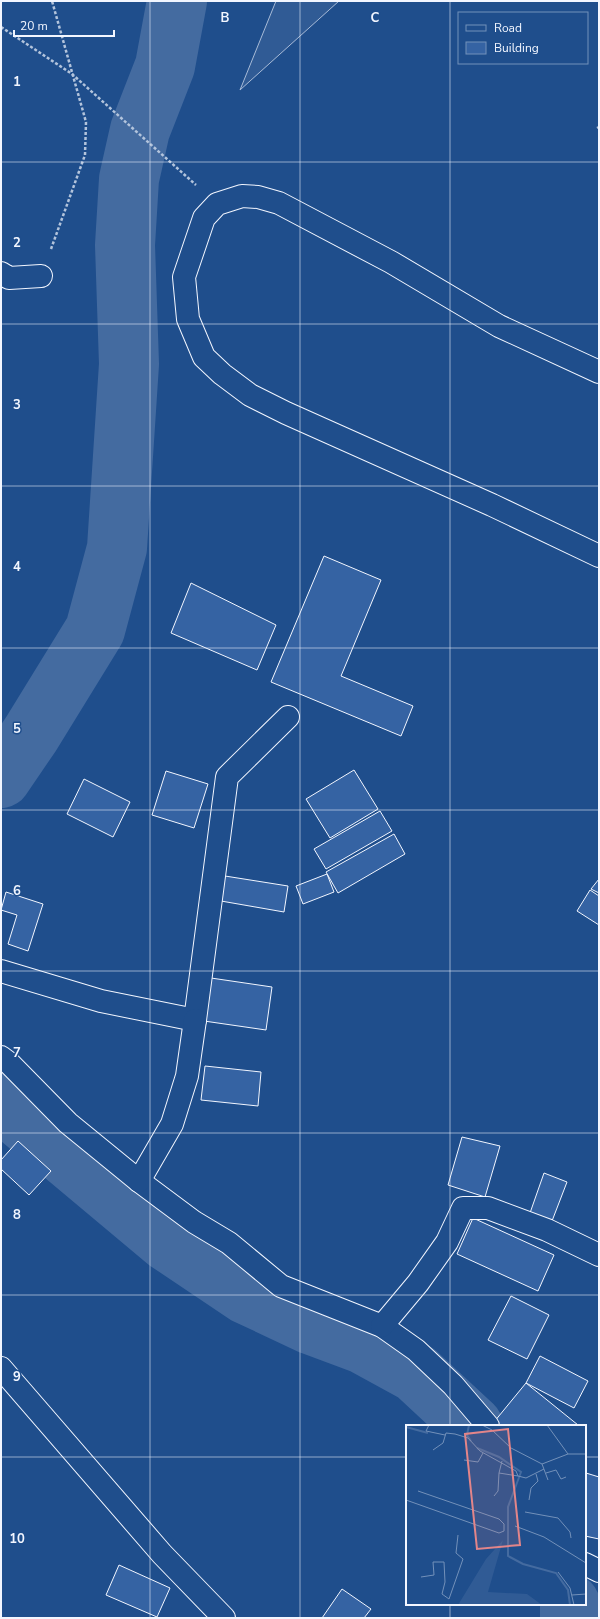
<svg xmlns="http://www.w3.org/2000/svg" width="600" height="1619" viewBox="0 0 600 1619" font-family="'Nunito Sans',sans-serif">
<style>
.built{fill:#305b95;stroke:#a8bbd7}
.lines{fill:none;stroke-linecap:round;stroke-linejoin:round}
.river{stroke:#446ba0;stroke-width:60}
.building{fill:#3563a3;stroke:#f2f6ff}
.minor-casing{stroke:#f2f6ff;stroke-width:24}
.path{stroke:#b3c4dc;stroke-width:2.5;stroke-dasharray:3 2;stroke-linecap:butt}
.minor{stroke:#1f4e8c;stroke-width:22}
.grid{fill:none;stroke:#f2f6ff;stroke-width:1;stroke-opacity:0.55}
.inset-river{fill:none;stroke:#446ba0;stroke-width:2}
.inset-road{fill:none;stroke:#7391ba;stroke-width:1}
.view{fill:#e38589;fill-opacity:0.15;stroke:#e38589;stroke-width:2}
.inset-edge{fill:none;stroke:#f2f6ff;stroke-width:2}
.grid-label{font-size:13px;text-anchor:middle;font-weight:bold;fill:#f2f6ff;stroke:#1f4e8c;stroke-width:3;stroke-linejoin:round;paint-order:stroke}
</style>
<rect width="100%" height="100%" fill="#1f4e8c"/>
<path class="built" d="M276 1H339L240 90Z"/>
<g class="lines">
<g class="river">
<path d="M1 778 31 734 95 630 117 548 129 364 125 245 129 179 140 130 165 66 177 1"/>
<path d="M1 1102 167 1241 246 1294 312 1325 363 1344 416 1373 473 1426"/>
<path d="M570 1618V1604"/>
</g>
</g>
<g class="building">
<path d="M324 556 381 580 341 676 413 706 401 736 271 682Z"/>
<path d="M191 583 276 625 257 670 171 633Z"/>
<path d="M354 770 378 809 330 838 306 799Z"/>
<path d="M166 771 208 784 194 828 152 815Z"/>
<path d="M84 779 130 802 113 837 67 814Z"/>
<path d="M380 811 392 831 326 869 314 849Z"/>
<path d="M394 834 405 854 338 893 326 872Z"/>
<path d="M327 874 334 892 303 904 296 886Z"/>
<path d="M225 876 288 886 284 912 221 901Z"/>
<path d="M599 879V893L591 889Z"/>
<path d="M590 890 599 896V925L577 911Z"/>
<path d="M6 892 43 904 28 951 8 944 17 915 1 910Z"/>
<path d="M211 978 272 987 266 1030 204 1021Z"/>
<path d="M205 1066 261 1072 258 1106 201 1100Z"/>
<path d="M462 1137 500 1146 485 1197 448 1185Z"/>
<path d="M18 1141 51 1171 29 1195 1 1169V1160Z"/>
<path d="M544 1173 567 1182 552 1221 530 1213Z"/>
<path d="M473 1218 554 1255 538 1291 457 1254Z"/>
<path d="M511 1296 549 1315 527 1359 488 1340Z"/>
<path d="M540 1356 588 1381 574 1408 526 1383Z"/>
<path d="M526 1383 578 1425 499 1426 494 1422Z"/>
<path d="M586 1473 599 1477V1539L585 1536Z"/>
<path d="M119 1565 170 1588 157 1617 106 1595Z"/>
<path d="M342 1589 371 1609 364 1618H322Z"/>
</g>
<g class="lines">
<g class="minor-casing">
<g id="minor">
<path d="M1 273 9 278 41 276"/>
<path d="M599 372 499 326 391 262 279 203 258 197 242 196 217 204 204 218 184 277 188 319 204 357 222 374 250 395 286 413 492 505 599 556"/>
<path d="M1 971 101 1001 195 1020 227 777 288 717"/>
<path d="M1 1057 9 1063 68 1123 139 1181 194 1222 229 1243 281 1286 382 1326 416 1350 453 1385 488 1426"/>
<path d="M139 1181 172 1124 187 1076 195 1020"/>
<path d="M382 1326 418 1283 447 1242 463 1208H488L547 1230 599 1255"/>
<path d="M1 1368 162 1554 224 1618"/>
<path d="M585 1564 599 1571"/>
</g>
</g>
<g class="path">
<path d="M1 27 72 74 196 185"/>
<path d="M597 128 599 127"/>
<path d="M51 249 85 155 86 122 52 1"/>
</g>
<use href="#minor" class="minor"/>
</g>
<path class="grid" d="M150 1V1618M300 1V1618M450 1V1426M1 162H599M1 324H599M1 486H599M1 648H599M1 810H599M1 971H599M1 1133H599M1 1295H599M1 1457H407M585 1457H599M450 1604V1618"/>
<g transform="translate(406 1425)">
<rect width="180" height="180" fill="#1f4e8c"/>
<path d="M97 115 82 167 121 169 136 180H52L80 134Z" fill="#305b95"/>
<path class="inset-river" d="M63 0 61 10 65 16M0 2 22 8M71 23 93 32 115 47 102 82V131L117 139 150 148 162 165 164 180"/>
<path class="inset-road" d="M23 0 20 6 39 10M76 0 86 5 105 23 136 39 162 29H180M141 0 162 29M27 25 37 18 40 8 49 9 62 13 74 26 110 46 112 51 93 48 92 66 88 71M58 35 72 37 77 28M136 39 142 55M93 48 96 36M140 48 150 45 155 54 160 52M112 51 120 53 138 44M0 75 93 108 98 106V99L93 94 12 66M123 75 125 63 132 56 130 49M119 87 152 93 164 107 165 113M109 101 138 112 180 138M152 147 164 163 168 180M15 152 28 150 27 137H38L39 157 36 169 43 174 57 134 50 128 52 110M166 170 180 169"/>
<path class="view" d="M102 4 114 120 71 124 59 9Z"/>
<rect width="180" height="180" class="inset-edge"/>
</g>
<g class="grid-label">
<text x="225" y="22">B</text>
<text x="375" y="22">C</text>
<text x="17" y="86">1</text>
<text x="17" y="247">2</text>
<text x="17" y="409">3</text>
<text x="17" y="571">4</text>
<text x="17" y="733">5</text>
<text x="17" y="895">6</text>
<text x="17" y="1057">7</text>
<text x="17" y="1219">8</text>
<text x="17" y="1381">9</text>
<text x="17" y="1543">10</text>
</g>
<rect width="600" height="1619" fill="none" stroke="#f2f6ff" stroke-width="4"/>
<rect x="458" y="12" width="130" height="52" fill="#1f4e8c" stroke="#7391ba"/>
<rect x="466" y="25" width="20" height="6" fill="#1f4e8c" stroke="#7391ba"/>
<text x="494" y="32" font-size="12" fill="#f2f6ff">Road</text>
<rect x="466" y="42" width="20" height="12" fill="#3563a3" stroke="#7391ba"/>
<text x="494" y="52" font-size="12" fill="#f2f6ff">Building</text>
<path d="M14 30v6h100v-6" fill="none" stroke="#f2f6ff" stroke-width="2"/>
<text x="20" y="30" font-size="12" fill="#f2f6ff" stroke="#1f4e8c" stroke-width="3" paint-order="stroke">20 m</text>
</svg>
